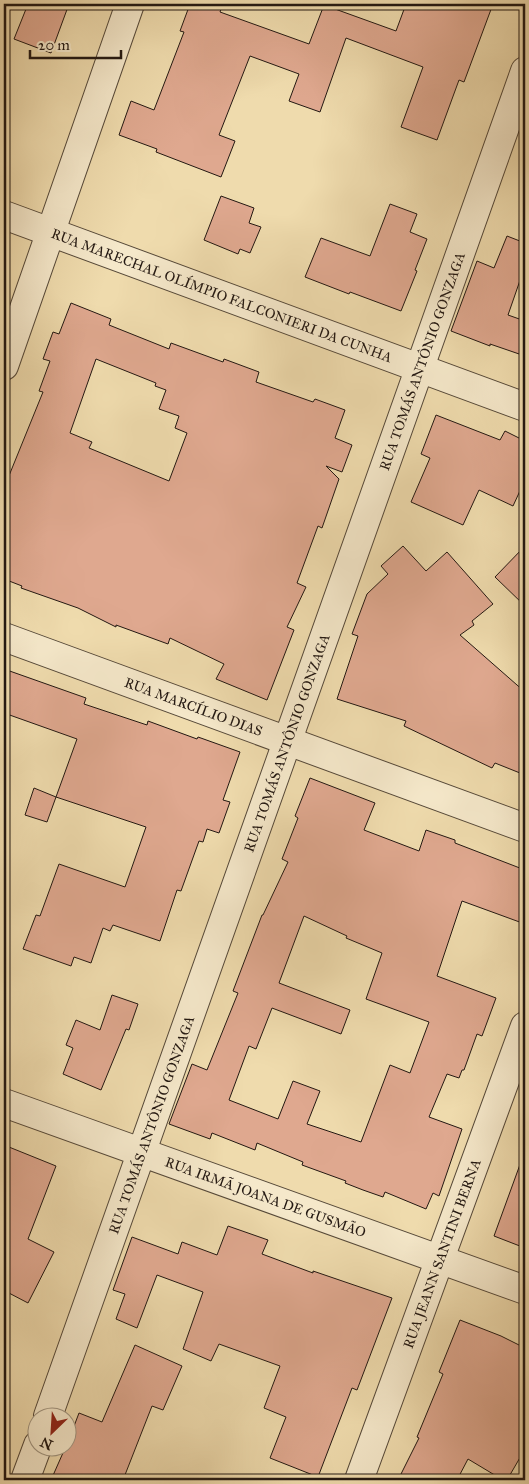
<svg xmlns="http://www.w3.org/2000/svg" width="529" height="1484" viewBox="0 0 529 1484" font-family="'IM FELL Great Primer',serif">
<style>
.building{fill:#dfa88f;stroke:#231812;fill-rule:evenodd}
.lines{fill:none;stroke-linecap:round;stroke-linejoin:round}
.minor-casing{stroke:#564939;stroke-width:30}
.minor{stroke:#f5e8ca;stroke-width:28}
.labels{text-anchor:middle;stroke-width:4;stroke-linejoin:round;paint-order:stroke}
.street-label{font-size:14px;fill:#231812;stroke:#f5e8ca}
</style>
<rect width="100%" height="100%" fill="#efdbad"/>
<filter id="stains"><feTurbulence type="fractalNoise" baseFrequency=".004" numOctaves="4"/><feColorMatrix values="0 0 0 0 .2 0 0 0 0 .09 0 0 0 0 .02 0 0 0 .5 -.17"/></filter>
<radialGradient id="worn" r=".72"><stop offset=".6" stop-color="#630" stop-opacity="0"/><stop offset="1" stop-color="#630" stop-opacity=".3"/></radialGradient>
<g class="building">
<path d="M28 4H69L51 53 14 39Z"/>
<path d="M190 4H223L220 12 309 44 324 5 396 31 406 4H493L464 82 459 80 437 140 401 127 423 67 346 38 320 112 289 101 299 74 250 56 219 135 235 141 221 177 156 152 157 149 119 135 131 101 154 110 184 32 180 31Z"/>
<path d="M221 196 254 208 249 223 261 227 250 253 240 249 238 254 204 240Z"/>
<path d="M390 204 417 214 410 232 427 239 415 270 417 271 401 311 350 292 349 294 305 277 321 238 370 256Z"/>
<path d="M507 236 525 243V266L508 315 525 321V356L490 344V346L451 331 477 261 494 268Z"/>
<path d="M71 303 111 319 109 325 169 349 171 343 223 362 224 359 259 372 256 382 313 402 315 399 345 410 335 438 352 445 342 472 326 466 339 479 322 528 318 526 297 583 306 587 287 627 294 630 267 700 216 679 224 664 170 638 168 644 116 625V627L78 608 21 588 22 586 4 579V488L43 392 39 391 50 361 43 359 53 332 59 334ZM96 359 156 383 155 386 166 390 159 409 179 416 175 428 187 433 169 481 89 448 92 442 70 433Z"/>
<path d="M436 415 500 440 505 431 525 441V480L513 506 479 490 463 525 411 502 430 458 421 454Z"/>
<path d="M403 546 426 571 447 552 493 604 472 621 474 625 460 635 525 692V775L495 763 492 768 404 726 406 721 337 699 358 636 352 634 367 594 388 574 381 566Z"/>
<path d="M525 546V606L495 577Z"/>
<path d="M4 669 86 698 84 704 147 725 148 721 197 739 198 737 240 752 223 800 230 802 219 833 207 829 203 842 199 841 181 891 177 890 160 941 113 925 110 931 103 928 91 963 74 957 71 966 23 949 36 915 40 916 59 864 125 887 146 827 56 797 77 739 4 713Z"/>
<path d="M310 778 375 803 364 830 419 851 426 830 455 840V843L525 870V924L462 901 437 976 496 998 482 1036 477 1034 464 1070H462L459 1078 447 1074 429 1117 462 1129 439 1196 433 1193 426 1209 385 1192 383 1197 363 1190 345 1183 346 1181 302 1165 303 1162 257 1143 255 1150 212 1133 210 1139 169 1124 192 1064 207 1070 238 993 233 991 262 915H263L288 862 282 859 298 818 295 816ZM304 916 347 936 346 938 382 953 366 999 429 1022 410 1073 390 1065 361 1142 307 1124 320 1091 293 1081 278 1119 229 1100 249 1046 256 1049 272 1008 341 1034 350 1010 279 983Z"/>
<path d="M34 788 56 797 47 822 25 815Z"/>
<path d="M112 995 138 1004 129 1030 126 1029 101 1090 63 1074 73 1048 66 1045 76 1020 100 1030Z"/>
<path d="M4 1145 56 1166 28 1239 54 1252 28 1303 7 1292 5 1296H4Z"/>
<path d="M522 1159H525V1248L494 1236Z"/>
<path d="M228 1226 268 1240 262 1254 313 1273V1271L392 1298 357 1390 352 1388 318 1477 270 1458 286 1417 264 1408 280 1366 219 1344 211 1361 183 1349 203 1292 157 1275 137 1328 116 1319 125 1294 113 1290 132 1237 178 1254 182 1242 217 1255Z"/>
<path d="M460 1320 501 1336 525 1348V1449L507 1480H503L468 1459 457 1480H398L419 1438 417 1437 443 1374 439 1372Z"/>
<path d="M135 1345 182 1366 163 1410 152 1406 123 1480H51L66 1446H68V1442L79 1413 102 1422Z"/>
</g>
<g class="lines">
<g class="minor-casing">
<g id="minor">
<path id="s1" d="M4 215 525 407"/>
<path d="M4 366 130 4"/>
<path id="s2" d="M4 637 525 828"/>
<path id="s3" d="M4 1103 525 1290"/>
<path id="s4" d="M48 1416 525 71"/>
<path d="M25 1480 38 1445"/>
<path id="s5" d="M359 1480 525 1026"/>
</g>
</g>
<use href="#minor" class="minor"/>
</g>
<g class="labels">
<g class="street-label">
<text dy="5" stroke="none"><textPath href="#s1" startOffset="232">RUA MARECHAL OLÍMPIO FALCONIERI DA CUNHA</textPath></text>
<text dy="5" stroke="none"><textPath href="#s4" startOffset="1119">RUA TOMÁS ANTÔNIO GONZAGA</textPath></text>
<text dy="5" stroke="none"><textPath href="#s2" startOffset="202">RUA MARCÍLIO DIAS</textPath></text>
<text dy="5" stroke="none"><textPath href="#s4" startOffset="714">RUA TOMÁS ANTÔNIO GONZAGA</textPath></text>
<text dy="5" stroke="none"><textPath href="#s4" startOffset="309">RUA TOMÁS ANTÔNIO GONZAGA</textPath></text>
<text dy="5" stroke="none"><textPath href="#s3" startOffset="278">RUA IRMÃ JOANA DE GUSMÃO</textPath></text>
<text dy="5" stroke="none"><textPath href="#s5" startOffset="241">RUA JEANN SANTINI BERNA</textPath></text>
</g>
</g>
<rect width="529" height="1484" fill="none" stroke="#efdbad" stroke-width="20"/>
<rect x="5" y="5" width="519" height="1474" fill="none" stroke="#231812" stroke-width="2.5"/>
<rect x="10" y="10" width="509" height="1464" fill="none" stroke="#231812"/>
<g transform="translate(52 1432) rotate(205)"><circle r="24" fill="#f5e8ca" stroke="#a19580"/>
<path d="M0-4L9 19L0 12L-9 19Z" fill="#8f2418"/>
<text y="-8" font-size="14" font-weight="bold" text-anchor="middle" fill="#231812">N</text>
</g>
<path d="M30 50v8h91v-8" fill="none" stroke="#231812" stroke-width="2.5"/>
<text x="38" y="50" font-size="15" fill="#231812" stroke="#f5e8ca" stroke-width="4" paint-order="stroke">20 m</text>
<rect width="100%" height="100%" filter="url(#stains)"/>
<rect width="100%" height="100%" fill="url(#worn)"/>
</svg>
